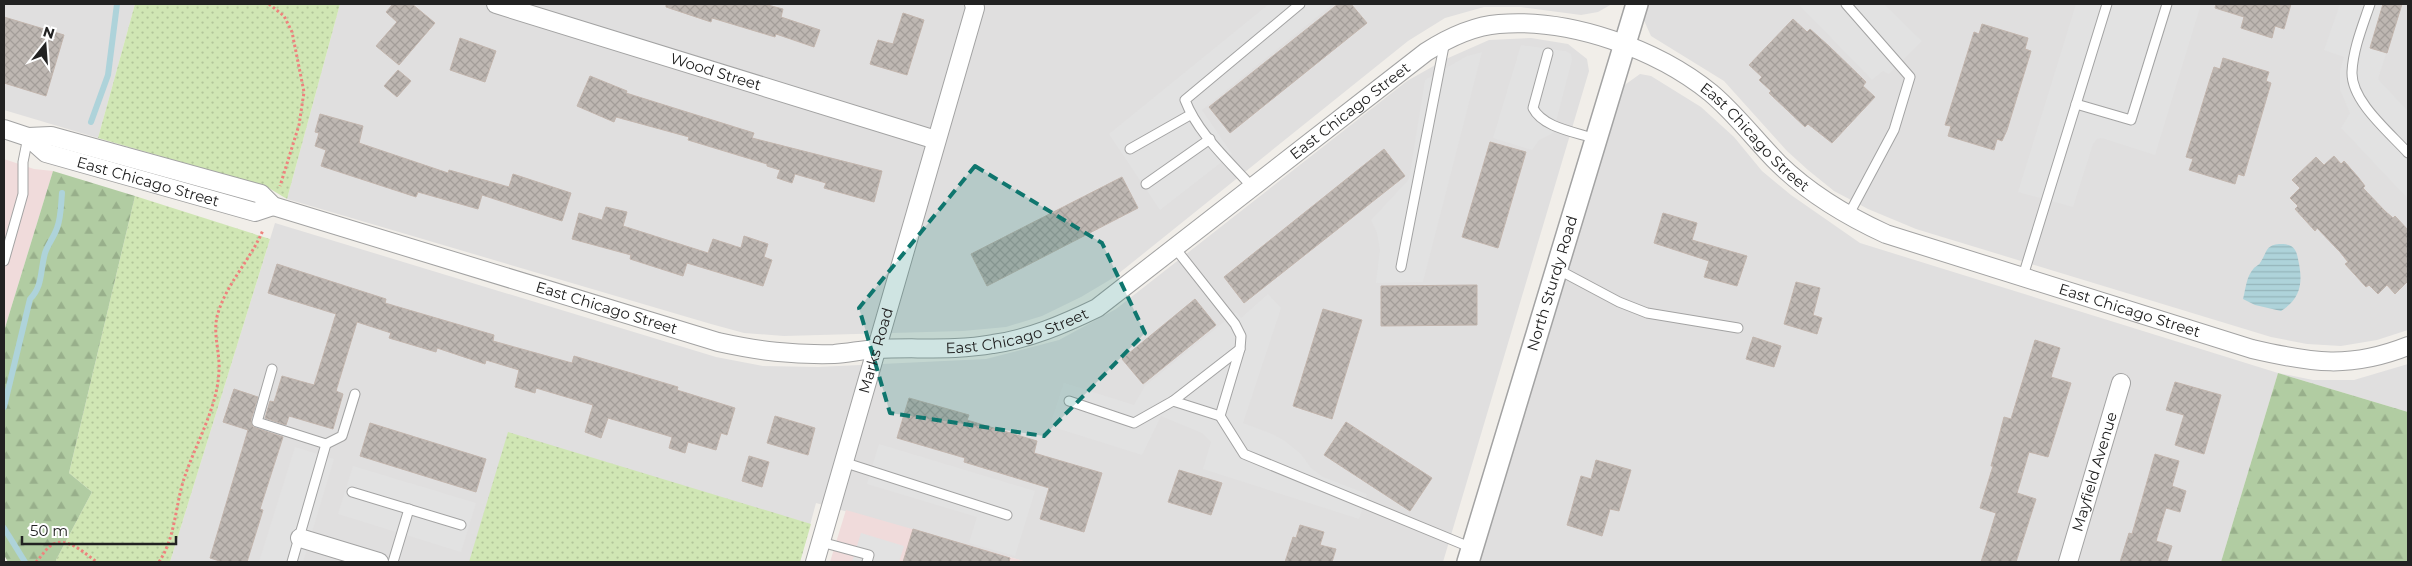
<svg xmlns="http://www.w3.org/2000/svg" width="2412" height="566" viewBox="0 0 2412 566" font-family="Montserrat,sans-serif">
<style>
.residential{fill:#e0dfdf}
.commercial{fill:#f0dbdb}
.grass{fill:url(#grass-dots)}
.forest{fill:url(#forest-firs)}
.parking{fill:#e2e2e2}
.water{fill:url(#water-rules)}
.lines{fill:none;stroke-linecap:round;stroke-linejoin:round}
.stream{stroke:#aed3da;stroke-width:6}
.building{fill:url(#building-cross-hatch);stroke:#c2b5ad}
.service-casing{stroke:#a3a3a3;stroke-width:11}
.minor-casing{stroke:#a3a3a3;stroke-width:20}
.tertiary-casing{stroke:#a3a3a3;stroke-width:24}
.path{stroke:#ee827d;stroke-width:3;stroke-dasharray:2.5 2.5;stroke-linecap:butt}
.service{stroke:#fff;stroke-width:9}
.minor{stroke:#fff;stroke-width:18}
.tertiary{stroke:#fff;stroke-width:21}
.marked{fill:#0f766e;fill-opacity:0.2;stroke:#0f766e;stroke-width:4;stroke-dasharray:10 6;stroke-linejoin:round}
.labels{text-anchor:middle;stroke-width:4.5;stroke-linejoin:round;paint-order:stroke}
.street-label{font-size:15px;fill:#222;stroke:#fff}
</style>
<defs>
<pattern id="grass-dots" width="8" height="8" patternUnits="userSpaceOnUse" patternTransform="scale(1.25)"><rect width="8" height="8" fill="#d0e6b4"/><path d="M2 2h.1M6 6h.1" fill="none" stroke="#b2c59a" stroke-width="1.8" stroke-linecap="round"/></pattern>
<pattern id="forest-firs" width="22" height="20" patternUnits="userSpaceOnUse" patternTransform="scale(1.25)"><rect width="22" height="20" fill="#b1cca2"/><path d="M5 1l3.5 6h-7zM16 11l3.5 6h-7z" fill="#98af8b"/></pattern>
<pattern id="water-rules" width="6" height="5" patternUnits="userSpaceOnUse" patternTransform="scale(1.25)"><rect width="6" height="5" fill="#aed3da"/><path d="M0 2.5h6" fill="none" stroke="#95b5bb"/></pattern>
<pattern id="building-cross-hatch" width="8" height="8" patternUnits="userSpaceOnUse" patternTransform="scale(1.25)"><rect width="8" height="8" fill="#beb7b2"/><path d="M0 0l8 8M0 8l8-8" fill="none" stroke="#a39d99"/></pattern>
</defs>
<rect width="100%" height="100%" fill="#f1eee9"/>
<g class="residential">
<path d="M4 4H135L98 138 4 110Z"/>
<path d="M340 4H1612L1598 12 1581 15 1521 7H1484L1445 18 1408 41 1113 278 1081 297 1042 316 1006 327 963 331 784 336 744 333 711 324 287 199Z"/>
<path d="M1645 4H2408V330L2377 340 2341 346 2307 344 2271 337 1916 229 1868 209 1834 191 1808 170 1787 151 1724 81 1651 36 1642 16Z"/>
<path d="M1531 38 1568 44 1587 59 1589 71 1443 562H1027L816 503 800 562H170L275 223 716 357 763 366 818 367 986 359 1059 340 1116 309 1407 81 1446 59 1489 40Z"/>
<path d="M1640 74 1651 76 1701 107 1734 137 1762 171 1791 195 1860 243 2278 373 2313 380H2354L2408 364V412L2278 373 2221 562H1475L1619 89Z"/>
</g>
<g class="commercial">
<path d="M4 159 34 169 53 171 4 331Z"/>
<path d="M846 510 1027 562H830Z"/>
</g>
<g class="grass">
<path d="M135 4H340L287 199 267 187 98 138Z"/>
<path d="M135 196 270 239 170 562H57L56 560 92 492 69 473Z"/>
<path d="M508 432 811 524 800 562H469Z"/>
</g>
<g class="forest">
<path d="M53 171 135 196 69 473 92 492 56 560 57 562H8L4 555V331Z"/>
<path d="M2278 373 2408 412V562H2221Z"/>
</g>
<g class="parking">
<path d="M1269 4H1333L1202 110 1232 154 1160 210 1109 134Z"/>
<path d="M1798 4H1884L1922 41 1889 74 1883 71 1872 80Z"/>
<path d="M2076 4H2201L2155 155 2102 138 2097 139 2093 144 2073 207 2018 192Z"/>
<path d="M2340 4H2402L2378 79 2408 111V199L2341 128 2350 113 2340 90V71L2344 57 2324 50Z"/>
<path d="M1521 45 1565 51 1571 54 1572 60 1553 133 1539 140 1532 150 1493 138Z"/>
<path d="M1482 52 1423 282 1376 283 1380 250 1377 233 1371 220 1409 179 1425 80 1467 56Z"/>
<path d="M1268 294 1281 308 1243 423 1272 434 1285 441 1300 453 1311 468 1323 477 1367 494 1359 519 1203 469 1211 442 1202 433 1161 416 1142 455 1050 426 1064 383 1134 405 1145 386 1236 312 1241 318Z"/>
<path d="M879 444 1035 491 1015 556 969 543 977 517 867 484Z"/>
<path d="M295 447 334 459 303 562H259Z"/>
<path d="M353 466 476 503 461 552 338 514Z"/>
<path d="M861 533 904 546 899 562H852Z"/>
</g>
<path class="water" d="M2279 244C2282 244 2288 244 2291 246 2296 249 2297 254 2298 259 2303 281 2302 298 2281 311L2255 305 2243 299C2246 288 2246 277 2254 268 2255 267 2260 264 2260 263 2267 253 2265 245 2279 244Z"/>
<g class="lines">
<g class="stream">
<path d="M91 122 108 75 117 4"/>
<path d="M4 407 30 299C43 286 40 271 45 253 48 244 54 237 57 228 61 218 61 205 62 193"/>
<path d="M4 528 25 562"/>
</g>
</g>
<g class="building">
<path d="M393 4H412L435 23 399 65 376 46 397 22 386 12Z"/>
<path d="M666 4H764L783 9 781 17 820 30 814 47 776 34 775 37 712 18 711 22 666 7Z"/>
<path d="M1338 4H1351L1367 23 1230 133 1209 107Z"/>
<path d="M2216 4H2291L2284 29 2275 26 2272 38 2241 28 2244 17 2215 8Z"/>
<path d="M2383 4H2402L2387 53 2370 48Z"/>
<path d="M903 13 924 20 907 75 870 64 878 40 893 44Z"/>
<path d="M4 17 64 35 46 96 4 83Z"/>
<path d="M1793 19 1807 32 1810 29 1830 47 1866 82 1863 86 1875 97 1832 143 1808 124 1805 127 1769 93 1771 91 1759 80 1762 77 1749 65Z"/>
<path d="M1982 24 2028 38 2025 49 2031 51 2007 130 2002 141 1997 139 1994 150 1948 136 1951 126 1945 125 1974 32 1979 34Z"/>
<path d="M460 38 496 51 485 82 450 70Z"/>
<path d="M2223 58 2269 72 2266 81 2271 83 2244 176 2238 174 2235 184 2189 170 2193 159 2186 157 2210 79 2214 67 2220 69Z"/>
<path d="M398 70 411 81 397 97 384 86Z"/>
<path d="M590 76 627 91 626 93 754 133 752 138 882 171 874 202 824 188 826 183 795 174 792 183 777 178 780 170 767 166V164L688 140 689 137 616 117 614 122 577 106Z"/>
<path d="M320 114 363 126 359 143 448 173 449 170 509 187 513 174 571 193 562 221 482 195 478 209 418 192 416 197 321 166 326 150 315 146 319 133 315 132Z"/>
<path d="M1490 142 1526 152 1498 248 1462 237Z"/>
<path d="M1384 149 1405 176 1244 303 1224 277Z"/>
<path d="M2334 156 2341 164 2344 161 2358 177 2365 186 2363 188 2385 211 2393 218 2395 216 2408 230V281L2395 294 2387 285 2378 294 2369 285 2366 287 2345 264 2348 262 2340 252 2317 228 2315 231 2295 209 2298 206 2290 198 2300 188 2292 180 2316 157 2324 165Z"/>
<path d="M1122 177 1138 208 987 286 971 254Z"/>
<path d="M606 207 627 212 623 226 708 253 713 239 741 248 744 236 768 244 764 257 772 260 763 286 687 263 683 276 630 259 631 255 572 239 579 213 602 220Z"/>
<path d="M1663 213 1697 223 1692 240 1747 256 1737 286 1704 277 1709 261 1654 243Z"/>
<path d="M277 264 386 299 385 303 494 335 493 341 572 363 574 356 678 387 677 390 735 408 727 435 721 433 716 450 688 442 685 453 669 448 672 437 608 418 601 438 585 432 593 405 536 388 535 393 515 387 519 370 486 360 485 364 437 348 436 352 389 338 391 333 357 322 336 391 343 394 333 429 289 416 286 425 265 418 270 401 274 402 282 376 314 385 336 314 268 293Z"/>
<path d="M1796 282 1820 288 1813 315 1822 318 1817 334 1784 324Z"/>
<path d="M1477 285V325L1381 326V286Z"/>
<path d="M1195 299 1216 325 1143 384 1122 359Z"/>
<path d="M1323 309 1362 320 1332 419 1293 406Z"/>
<path d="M1753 337 1781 346 1774 367 1746 359Z"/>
<path d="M2035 340 2060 348 2051 377 2071 383 2048 457 2029 452 2017 493 2036 499 2016 562H1981L1996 513 1980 508 1993 466H1991L2004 417 2011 419Z"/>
<path d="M2175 382 2221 395 2204 454 2175 445 2184 415 2166 410Z"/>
<path d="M234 389 258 397 251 420 253 427 283 437 260 509 263 510 247 562H223L210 558 248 430 223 422Z"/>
<path d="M909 398 969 415 967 420 1037 441 1034 453 1102 473 1084 532 1040 519 1049 488 964 462 965 458 897 438Z"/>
<path d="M775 416 815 428 808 455 767 443Z"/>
<path d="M1346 422 1432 478 1410 511 1324 455Z"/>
<path d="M370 423 486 459 476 492 360 456Z"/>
<path d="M2155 454 2179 461 2172 486 2186 491 2180 512 2166 508 2156 541 2172 546 2167 562H2120L2129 533 2132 534Z"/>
<path d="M749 456 769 462 762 487 742 481Z"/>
<path d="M1596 460 1631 470 1619 511 1610 509 1602 536 1567 525 1581 476 1591 479Z"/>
<path d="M1179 470 1222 483 1211 515 1168 502Z"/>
<path d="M1300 525 1324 532 1320 545 1336 549 1332 562H1285L1293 537 1296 538Z"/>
<path d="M913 529 1010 558 1009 562H903Z"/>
</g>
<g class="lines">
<g class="service-casing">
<g id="service">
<path d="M1846 4 1910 77 1894 130 1848 216"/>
<path d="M2370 4C2363 25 2353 49 2352 72 2351 101 2389 132 2408 153"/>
<path d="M1548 53 1533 108C1543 128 1576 132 1596 139"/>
<path d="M2076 104 2131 120 2167 4"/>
<path d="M1130 149 1190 115"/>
<path d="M1146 184 1210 139"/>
<path d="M1253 188C1229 161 1198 134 1185 100L1300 4"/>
<path d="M1175 248 1235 324 1241 336 1240 349 1220 416 1244 454 1472 548"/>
<path d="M4 261 23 194V162L28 137"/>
<path d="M1401 267 1445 41"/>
<path d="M1557 269 1619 302 1647 313 1738 328"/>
<path d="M2023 276 2107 4"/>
<path d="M272 369 257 422 326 444 292 562"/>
<path d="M1069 401 1134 423 1173 401 1220 416"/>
<path d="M1173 401 1240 349"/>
<path d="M326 444 342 436 355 394"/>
<path d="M843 462 1007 515"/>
<path d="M352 492 461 525"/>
<path d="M821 542 869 555 867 562"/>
<path d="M393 562 409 509"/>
</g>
</g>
<g class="minor-casing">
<g id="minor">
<path id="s1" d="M496 4 936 140"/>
<path id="s2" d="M4 129 28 137 51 136 261 194 273 206 718 342C759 351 792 355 834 354 848 353 862 350 876 349 915 347 954 351 993 344 1029 339 1064 324 1097 308L1426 52C1448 38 1473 26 1499 24 1570 18 1657 49 1711 93 1736 114 1756 141 1779 164 1811 195 1847 216 1886 234L2252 349C2312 363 2350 369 2408 346"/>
<path id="s3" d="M28 137 46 153 255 212 273 206"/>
<path d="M300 538 379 562"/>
<path id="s4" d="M815 562 975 8 974 4"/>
<path id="s5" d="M2068 562 2121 383"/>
</g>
</g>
<g class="tertiary-casing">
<g id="tertiary">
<path id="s6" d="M1468 562 1637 4"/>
</g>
</g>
<g class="path">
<path d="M269 4 284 16 292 32 304 92 299 125 280 186"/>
<path d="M36 562C41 557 47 547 53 544 69 537 85 554 97 562"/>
<path d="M159 562C175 538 175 509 183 482 194 446 218 408 219 370 220 351 212 332 218 313 227 283 251 259 263 230"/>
</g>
<use href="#service" class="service"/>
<use href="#minor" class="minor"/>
<use href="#tertiary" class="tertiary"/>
</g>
<path class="marked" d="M975 166 1102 243 1145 333 1044 436 890 413 859 308Z"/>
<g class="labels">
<g class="street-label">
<text dy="5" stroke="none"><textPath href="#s1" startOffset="230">Wood Street</textPath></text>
<text dy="5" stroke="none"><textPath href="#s2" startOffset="1456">East Chicago Street</textPath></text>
<text dy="5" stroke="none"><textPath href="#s2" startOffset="1921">East Chicago Street</textPath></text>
<text dy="5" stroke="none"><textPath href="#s3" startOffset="130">East Chicago Street</textPath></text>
<text dy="5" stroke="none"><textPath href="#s6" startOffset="291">North Sturdy Road</textPath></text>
<text dy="5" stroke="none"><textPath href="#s2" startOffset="632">East Chicago Street</textPath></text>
<text dy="5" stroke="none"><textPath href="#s2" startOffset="2341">East Chicago Street</textPath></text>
<text dy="5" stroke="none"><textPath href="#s2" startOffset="1051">East Chicago Street</textPath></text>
<text dy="5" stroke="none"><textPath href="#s4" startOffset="220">Marks Road</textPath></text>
<text dy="5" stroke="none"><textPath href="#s5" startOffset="94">Mayfield Avenue</textPath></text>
</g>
</g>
<rect width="2412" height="566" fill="none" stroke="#222222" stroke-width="10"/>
<g transform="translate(45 45) rotate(17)" stroke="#ffffff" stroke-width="4" paint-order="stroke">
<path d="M0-4L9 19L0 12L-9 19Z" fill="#222222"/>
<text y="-8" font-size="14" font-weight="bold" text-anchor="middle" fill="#222222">N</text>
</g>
<path d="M22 536v8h154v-8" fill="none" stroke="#222222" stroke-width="2.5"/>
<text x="30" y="536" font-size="15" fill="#222222" stroke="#ffffff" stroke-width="4" paint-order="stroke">50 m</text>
</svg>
